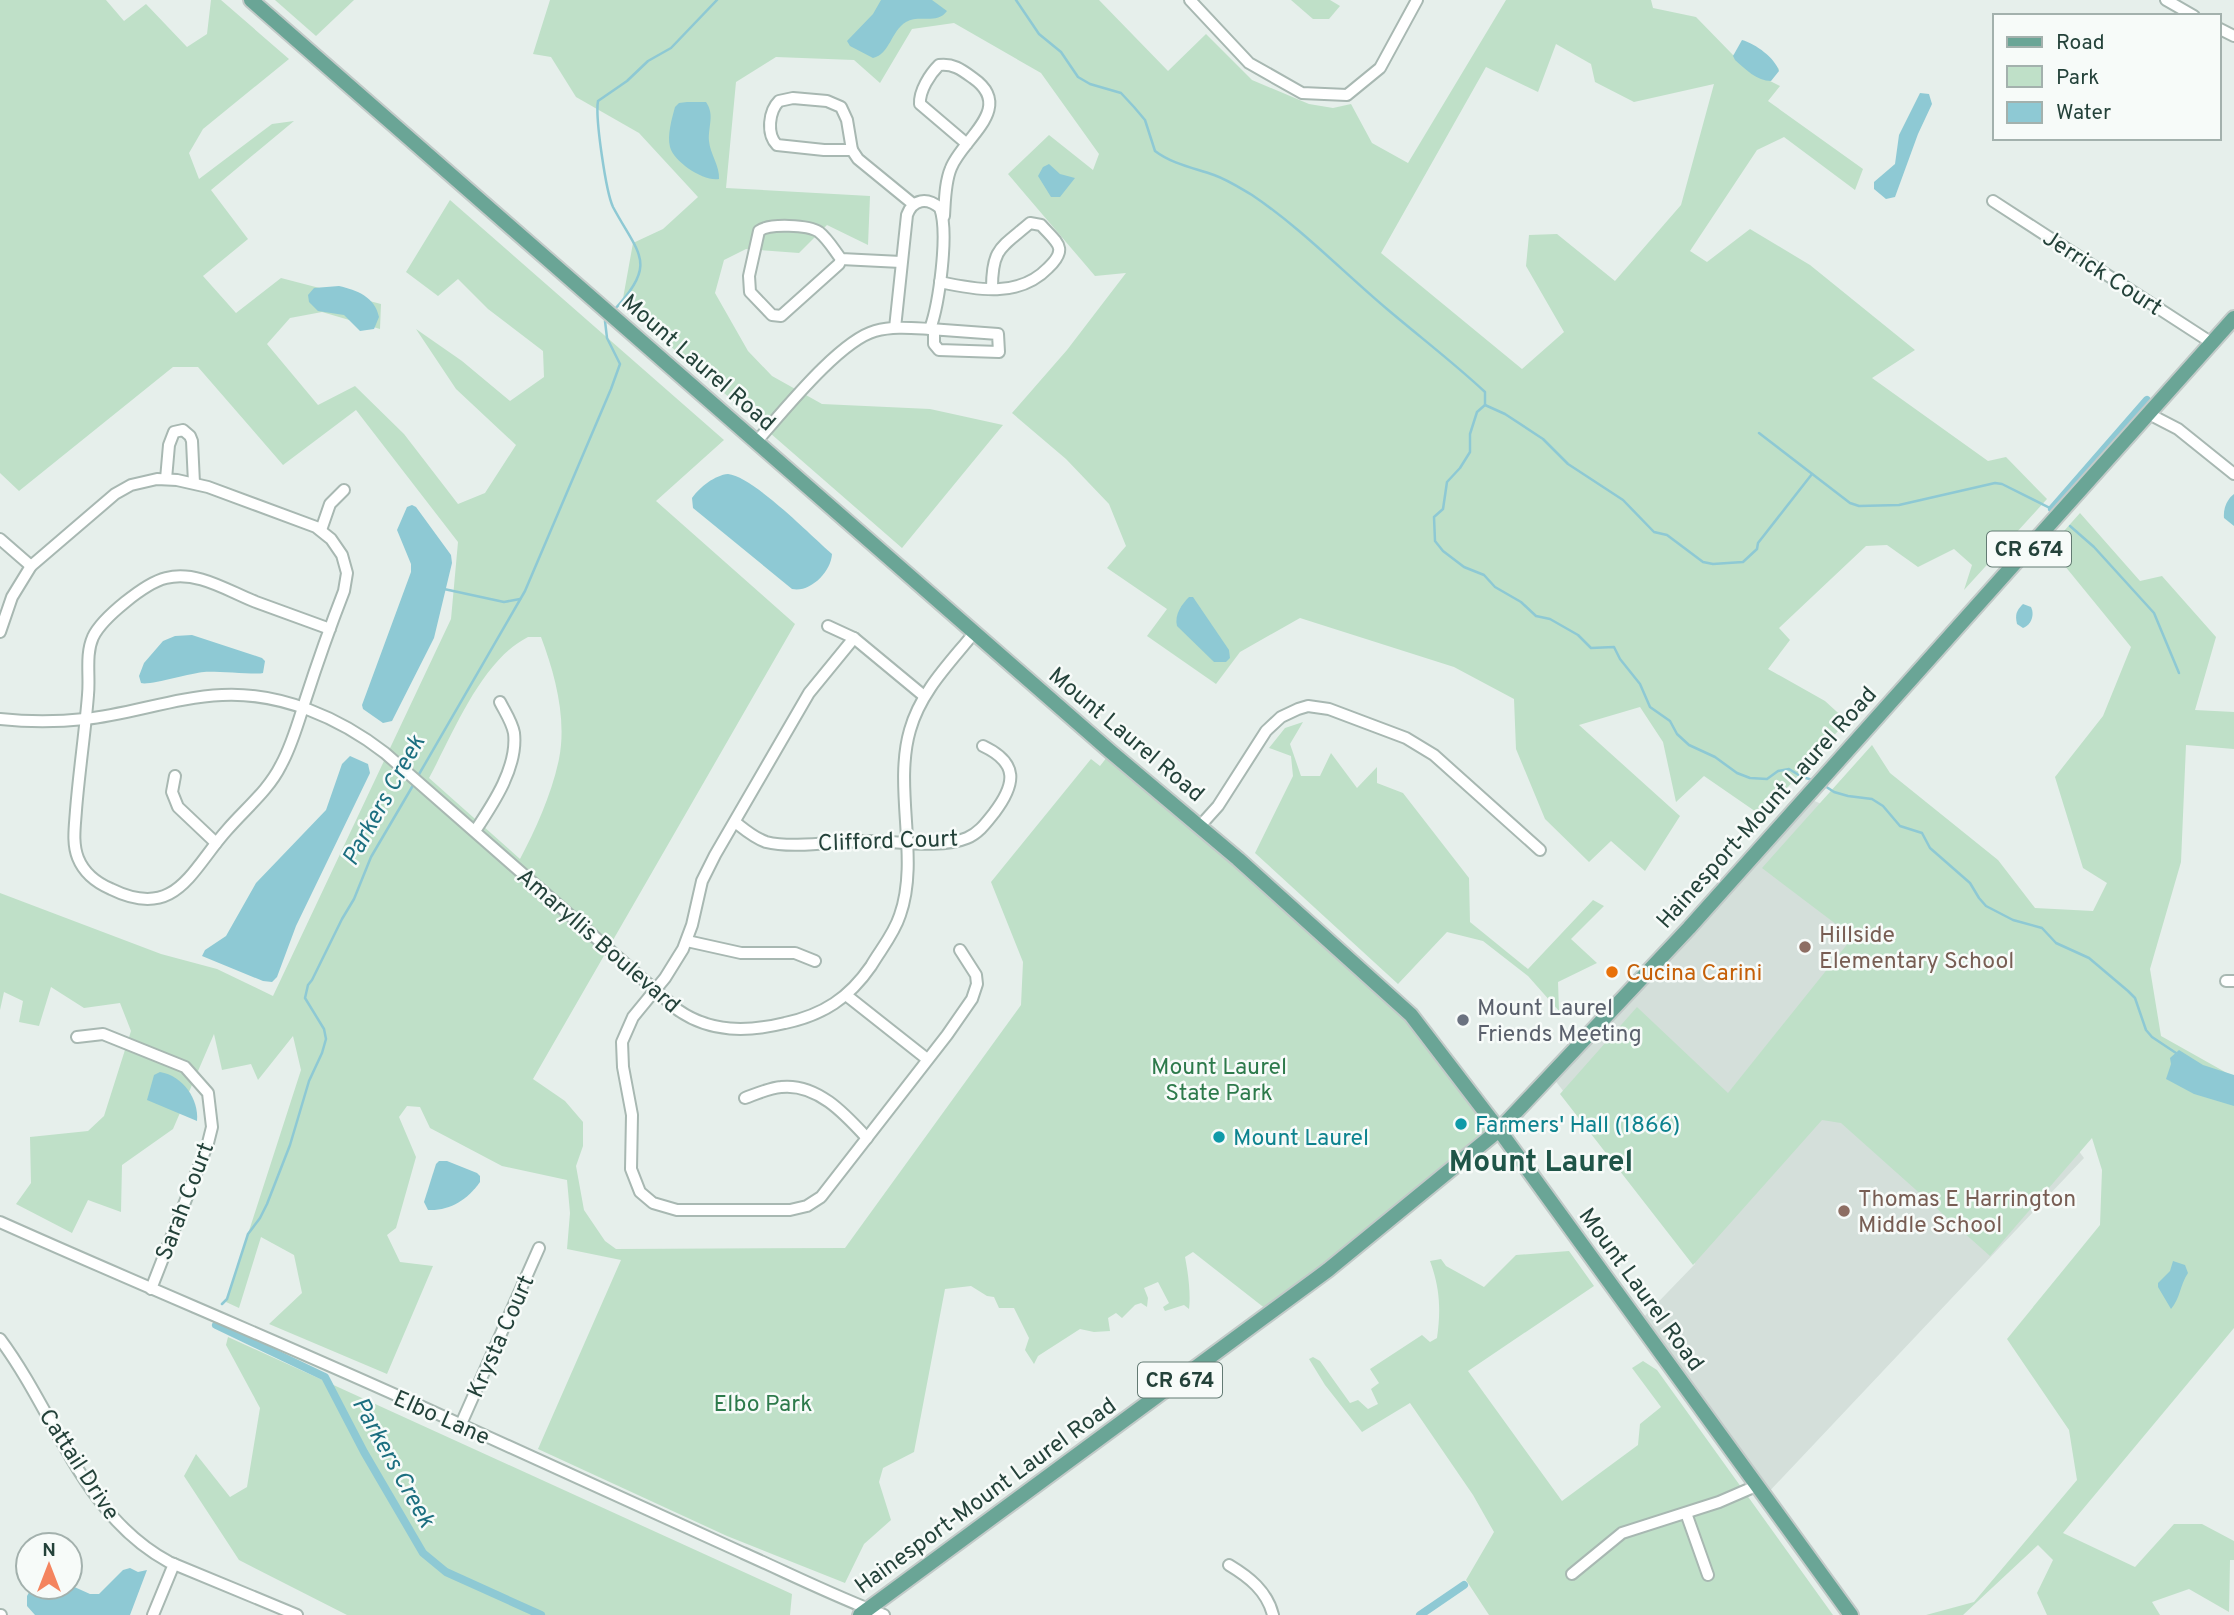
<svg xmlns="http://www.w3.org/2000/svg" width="2234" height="1615" viewBox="0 0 2234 1615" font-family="Overpass,sans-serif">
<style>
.built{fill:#d4dfda}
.green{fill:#bfe0c8;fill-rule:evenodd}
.water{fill:#8ec9d4}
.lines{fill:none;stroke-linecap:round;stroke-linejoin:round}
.stream{stroke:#8ec9d4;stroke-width:2.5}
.canal{stroke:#8ec9d4;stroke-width:8}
.minor-casing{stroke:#a8b8b2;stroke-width:14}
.major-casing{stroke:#c2cac8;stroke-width:18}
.minor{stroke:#fff;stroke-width:10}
.major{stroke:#6aa596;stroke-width:14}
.education-dot{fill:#8d6e63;stroke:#f7fbf9;stroke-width:2.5}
.food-dot{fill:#e8710a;stroke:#f7fbf9;stroke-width:2.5}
.worship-dot{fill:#6b7280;stroke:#f7fbf9;stroke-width:2.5}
.culture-dot{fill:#0f9aa8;stroke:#f7fbf9;stroke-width:2.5}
.labels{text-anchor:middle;stroke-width:5;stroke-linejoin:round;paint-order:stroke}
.shield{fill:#f7fbf9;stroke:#637a73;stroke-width:2}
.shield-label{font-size:21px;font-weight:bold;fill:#24423a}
.street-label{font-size:23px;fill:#24423a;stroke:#f7fbf9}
.education-label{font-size:23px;fill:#785e54;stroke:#f7fbf9;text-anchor:start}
.food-label{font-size:23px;fill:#c56008;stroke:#f7fbf9;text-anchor:start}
.worship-label{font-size:23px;fill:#5b616d;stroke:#f7fbf9;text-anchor:start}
.park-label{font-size:23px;fill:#2d7a4b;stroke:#f7fbf9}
.culture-label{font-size:23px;fill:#0d838f;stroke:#f7fbf9;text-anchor:start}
.water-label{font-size:24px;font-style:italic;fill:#1c6f80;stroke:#f7fbf9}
.district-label{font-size:30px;font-weight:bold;fill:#1f5548;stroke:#f7fbf9}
</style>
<rect width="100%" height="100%" fill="#e6efeb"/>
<path class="built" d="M1806 797 1869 826 1951 980 2084 1158 1764 1497 1639 1322 1695 1264 1551 1075Z"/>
<g class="green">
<path d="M0 0H106L124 21 146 4 187 47 207 34 211 0H221L289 59 203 129 189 153 199 179 272 124 294 121 211 190 248 239 203 276 236 313 281 278 381 304 380 329 322 312 290 318 267 344 318 405 355 386 404 434 458 504 485 493 516 445 456 389 416 329 462 361 510 401 544 377 543 351 488 309 458 279 438 296 406 272 450 200 724 440 656 501 795 624 533 1079 565 1101 583 1122V1146L576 1166 584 1210 605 1241 616 1249 845 1248 1021 1005 1023 962 991 882 1091 759 1100 766 1111 752 1404 1008 1499 1130 1271 1313 1193 1252 1185 1257C1188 1272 1191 1295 1189 1309L1184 1305 1165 1311 1163 1307 1169 1303 1158 1282 1144 1288 1148 1298 1147 1307 1141 1303 1135 1305 1122 1318 1116 1313 1108 1318 1110 1331 1094 1332 1080 1329 1038 1356 1034 1364 1025 1350 1029 1338 1014 1308H999L994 1297 987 1296 971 1286 945 1289 914 1452 883 1468 879 1482 891 1520 864 1544 845 1583 727 1536 538 1449 621 1260 567 1249 570 1213 567 1180 502 1166 430 1128 420 1107 407 1106 399 1117 416 1157 396 1228 387 1235 400 1262 433 1266 387 1374 269 1324 302 1293 294 1255 261 1237 239 1308 226 1302 301 1070 293 1036 258 1080 251 1064 222 1070 214 1034 173 1129 122 1165 121 1212 88 1200 72 1233 16 1204 31 1183 30 1137 88 1131 104 1116 131 1031 120 1003 84 1008 51 987 39 1026 19 1022 23 1001 4 992 0 1010V893L161 954 217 969 273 996 451 619 458 542 356 410 283 465 198 367H173L19 491 0 473ZM528 637H541C555 674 567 719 559 759 552 793 536 829 520 859L429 778C454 732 481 661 528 637Z"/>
<path d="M275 0H354L316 36Z"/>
<path d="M550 0H1099L1168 71 1206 34 1252 80 1309 104 1333 108 1351 104 1372 143 1408 163 1506 0H1651L1653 8 1696 17 1733 55 1758 48 1779 69 1770 81 1780 86 1768 101 1863 169 1855 190 1784 137 1757 150 1690 251 1707 262 1750 229 1810 265 1915 350 1872 378 1988 461 2006 457 2047 499 1964 590 1972 565 1954 549 1918 567 1887 545 1866 546 1779 628 1790 640 1768 669 1825 701 1847 721 1762 816 1704 776 1676 802 1663 742 1640 707 1579 725 1680 816 1645 871 1611 841 1589 862 1545 819 1516 749 1514 699 1454 667 1300 618 1240 652 1216 684 1147 636 1167 609 1107 568 1126 546 1109 504 1066 459 1012 413 1067 350 1126 273 1095 276 1008 174 1049 135 1093 170 1099 154 1041 73 954 23 912 29 880 83 854 60 776 57 736 82 726 188 870 196 868 245 827 225 799 253 746 249 724 260 715 293 748 351 772 376 822 404 930 409 1003 425 902 548 622 304 633 243 663 229 698 197 639 133 576 97 551 57 533 54ZM1556 44 1591 64 1595 82 1634 102 1714 84 1681 205 1615 281 1557 234 1529 235 1526 266 1564 332 1522 369 1381 253 1486 67 1538 92Z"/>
<path d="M1291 0H1330L1340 6 1329 19H1313Z"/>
<path d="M2080 513 2140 581 2162 576 2216 637 2195 710 2234 712V749L2186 745 2181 862 2150 969 2161 1036 2234 1077V1328L2063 1533 2135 1567 2174 1524H2202L2234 1541V1560H2230L2229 1612 2189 1589 2152 1602 2160 1615H2047L2037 1593 2053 1560 2038 1545 1963 1615H1926L1974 1602 2077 1480 2069 1430 2007 1339 2100 1225 2102 1170 2092 1138 1990 1256 1841 1123 1822 1120 1693 1265 1560 1094 1637 1007 1728 1093 1853 937 1762 868 1872 745 1890 773 1998 860 2035 908 2093 911 2107 883 2083 868 2055 777 2103 716 2131 647 2051 549H2048Z"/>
<path d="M1303 722 1290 744 1301 776H1320L1331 753 1357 788 1377 767V783L1403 793 1469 878 1470 922 1528 969 1593 900 1604 906 1571 939 1597 963 1558 982 1559 1011 1528 976 1483 941 1447 932 1398 984 1255 853 1293 776 1291 756 1269 748 1285 728Z"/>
<path d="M1569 1251 1594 1286 1468 1371 1562 1501 1638 1445 1640 1424 1661 1407 1632 1368 1643 1361 1657 1370 1833 1615H1489L1466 1580 1494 1532 1473 1495 1410 1403 1362 1432 1325 1385 1309 1359 1313 1357 1320 1361 1350 1403 1358 1400 1368 1409 1378 1404 1371 1389 1379 1383 1370 1369 1422 1335 1430 1342 1437 1338C1441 1310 1440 1288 1430 1261L1441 1259 1446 1266 1484 1287 1516 1255Z"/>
<path d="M228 1337 792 1594 790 1615H347L239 1560 184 1476 196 1454 230 1497 247 1487 260 1408 226 1345Z"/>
</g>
<g class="water">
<path d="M881 0H932L947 11C937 25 919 14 906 22 891 31 890 54 873 58L850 46 847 41 873 14Z"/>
<path d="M1742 40C1756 44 1775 58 1779 71L1771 81C1757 81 1745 69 1735 60L1733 56Z"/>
<path d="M1920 93 1929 94 1932 104 1918 134 1895 197 1886 199 1874 189V182L1895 164 1899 135Z"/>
<path d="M687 102H706C715 115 708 126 709 141 710 154 720 166 719 179 704 182 674 162 670 147 667 135 672 118 675 107L679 103Z"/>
<path d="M1049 164 1060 174 1075 178 1060 197H1051L1038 176 1043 167Z"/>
<path d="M339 286C357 290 375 297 379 317L374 329 360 331 344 315 318 311 309 302 308 295 314 288Z"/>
<path d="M728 474C754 477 810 535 832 554 831 572 810 593 792 589L693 508 692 498C700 487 715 475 728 474Z"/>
<path d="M2234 494V526L2224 518C2223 509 2227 499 2234 494Z"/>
<path d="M412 505 416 507 451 555 452 563 434 638 392 721 383 723 363 709 362 705 411 572V564L397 530 407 507Z"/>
<path d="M1189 597H1193L1229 650 1230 658 1226 662H1214L1177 626C1174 615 1182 604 1189 597Z"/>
<path d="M2023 604 2031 607C2035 615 2031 625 2023 628L2017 624C2015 615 2016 611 2023 604Z"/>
<path d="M192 635 262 658 265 661 263 673C258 675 216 671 204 672 190 673 149 686 141 683L139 676 144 663 163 641 175 636Z"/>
<path d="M350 756 368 764 370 773 296 926 277 977 272 982 263 981 202 956 205 950 226 936 256 883 326 810 342 764Z"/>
<path d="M2179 1050 2203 1065 2234 1075V1106L2194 1094 2166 1079 2171 1064 2170 1058Z"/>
<path d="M160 1072C183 1076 199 1099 197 1121L147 1100 154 1075Z"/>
<path d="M447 1161 477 1173 480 1176V1182C467 1200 450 1211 428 1210L424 1202 436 1164 439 1161Z"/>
<path d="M2173 1261 2185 1265 2188 1273C2180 1285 2180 1299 2171 1309L2158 1287V1283L2170 1271Z"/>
<path d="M130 1568 138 1572 147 1570 130 1615H35L27 1606V1596L32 1587 70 1585 90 1594H99L123 1570Z"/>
</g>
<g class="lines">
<g class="stream">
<path d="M1016 0 1039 34 1061 52 1078 77 1090 84 1121 93 1134 107 1145 120 1155 151C1172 164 1194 168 1214 175 1228 180 1240 188 1252 195 1301 228 1342 271 1387 309 1420 337 1454 363 1485 392V405L1477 412 1470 434V452L1460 468 1447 482 1443 509 1434 517 1435 541 1443 551 1464 567 1484 575 1495 587 1521 602 1536 616 1550 619 1578 635 1591 648 1614 647 1620 659 1640 684 1650 707 1670 721 1677 734 1689 745 1715 757 1737 773 1750 778 1767 779 1778 771 1789 769 1802 777 1813 780"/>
<path d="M614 310C659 263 638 254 613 207 606 192 595 118 598 101L627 81 648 61 671 48 717 0"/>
<path d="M1485 405 1505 414 1543 439 1568 464 1623 500 1654 532 1667 535 1703 562 1713 564 1743 562 1757 549 1758 543 1812 474"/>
<path d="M1759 433 1850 503 1859 506 1899 505 1995 483 2002 484 2052 509"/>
<path d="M2070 526 2094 547 2154 613 2179 673"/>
<path d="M444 589 504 602 520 599"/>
<path d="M418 776 525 591 611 389 620 364 607 338 605 321"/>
<path d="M1825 786 1834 792 1848 796 1872 799 1883 806 1900 826 1922 833 1930 848 1970 883 1979 898 1986 906 2013 920 2042 928 2056 943 2089 958 2128 991 2135 998 2146 1030 2152 1037 2179 1055"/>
<path d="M222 1304 227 1299 248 1234 260 1218 267 1204 290 1145 309 1081 322 1053 326 1039 324 1029 305 998 308 985 312 980 342 919 354 899 371 857 415 782"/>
</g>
<g class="canal">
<path d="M2052 509 2147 400"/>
<path d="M216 1325 325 1377 364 1452 423 1553 446 1572 541 1615"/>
<path d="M1420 1615 1464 1585"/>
</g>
<g class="minor-casing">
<g id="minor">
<path d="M1190 0 1249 63 1302 93 1347 95 1380 68 1417 0"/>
<path d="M2166 0 2194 16"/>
<path d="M2218 28 2234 36"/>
<path d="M793 98 827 101 841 107 847 120 852 150H824L777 145C766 134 769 111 779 101Z"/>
<path d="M852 150 858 159 913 204"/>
<path d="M1993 201 2212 343"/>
<path d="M944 216C945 200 945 182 951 168 962 139 1016 108 973 78 962 70 953 63 939 65 930 74 919 91 920 104L967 144"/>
<path d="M841 259 839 264 781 316 772 315 750 292 749 276 759 231C769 223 809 225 819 232 828 239 834 250 841 259L901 262"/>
<path d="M940 282C977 290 1019 298 1048 268 1069 248 1057 243 1041 225L1030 223C1001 248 992 248 992 288"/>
<path d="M930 329 998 334 999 352 939 350 934 344V330"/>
<path d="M2149 414 2178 429 2234 474"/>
<path d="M756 442C782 413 839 341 875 331 893 326 912 328 930 329 939 304 949 233 940 208 927 197 913 199 907 215L895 328"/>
<path d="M166 479 169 445 174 432 183 430 190 436 192 441 194 483"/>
<path d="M321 530 330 504 344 490"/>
<path d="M0 539 31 566"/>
<path d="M828 626 854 638 924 696"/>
<path d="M0 632 12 597 31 566 115 494 131 485 157 479 177 480 208 487 316 527 331 539 342 555 347 573 344 591C330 627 317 664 305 701 298 723 292 745 281 765 268 791 246 808 227 830 191 870 176 921 111 889 97 883 84 873 78 858 72 843 75 826 76 810 79 772 85 733 88 695 90 676 85 655 93 637 102 618 145 583 166 578 197 570 228 591 256 602 281 611 306 620 330 629"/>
<path d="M854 638 809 693 715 855 702 881 692 925 683 949 665 978 633 1017 622 1042 623 1067 632 1115 631 1169 640 1192 653 1203 677 1210H790L807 1206 821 1197 947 1035 972 999 977 984 976 975 960 950"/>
<path d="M0 719C28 722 57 722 85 719 131 714 176 697 222 695 281 692 340 718 385 753L678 1010C711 1033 748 1032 785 1023 823 1015 849 998 871 966 881 949 894 934 900 915 920 859 893 788 910 730 921 691 950 663 974 633"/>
<path d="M175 776 172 792 178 807 216 843"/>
<path d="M735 822C744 829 754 838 766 842 793 849 838 841 867 841 895 841 941 849 967 838 979 833 986 823 994 813 1016 784 1019 763 983 746"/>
<path d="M1200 826 1218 806 1266 731 1281 717 1298 709 1308 706 1329 709 1406 738 1434 755 1540 850"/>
<path d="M475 831C493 804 518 767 514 733 512 722 505 712 500 702"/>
<path d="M687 941 741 953H795L815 961"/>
<path d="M2226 981H2234"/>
<path d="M846 995 927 1059"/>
<path d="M77 1037 103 1034 185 1067 208 1093 212 1127 208 1143 151 1289"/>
<path d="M745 1098C756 1094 769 1088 781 1087 817 1083 845 1114 867 1138"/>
<path d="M0 1222C154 1291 311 1355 464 1426 557 1469 650 1511 743 1553 790 1574 836 1597 884 1615"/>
<path d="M0 1339C56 1414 82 1515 169 1562L297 1615"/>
<path d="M461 1424 539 1248"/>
<path d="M1686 1513 1708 1575"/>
<path d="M1229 1565C1249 1577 1267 1591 1273 1615"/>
<path d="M1572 1574 1622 1533 1719 1502 1756 1486"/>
<path d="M0 1615H1"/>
<path d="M153 1615 174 1564"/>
</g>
</g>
<g class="major-casing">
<g id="major">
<path d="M251 0 1111 752 1238 859 1411 1015 1499 1130 1851 1615"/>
<path d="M860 1615 1328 1270 1499 1130 1689 928 2234 318"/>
</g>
</g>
<use href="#minor" class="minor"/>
<use href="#major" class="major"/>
</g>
<g class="education-dot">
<circle cx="1805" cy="947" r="7"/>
<circle cx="1844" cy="1211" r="7"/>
</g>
<circle class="food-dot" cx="1612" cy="972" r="7"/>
<circle class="worship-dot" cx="1463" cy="1020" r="7"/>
<g class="culture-dot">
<circle cx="1461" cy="1124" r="7"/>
<circle cx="1219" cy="1137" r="7"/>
</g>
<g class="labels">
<g class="shield">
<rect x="1987" y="531.5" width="84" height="35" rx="5"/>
<rect x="1138" y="1362.5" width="84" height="35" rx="5"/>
</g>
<g class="shield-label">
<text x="2029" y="556">CR 674</text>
<text x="1180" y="1387">CR 674</text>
</g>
<g class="street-label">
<text transform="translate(2103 272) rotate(33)" y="8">Jerrick Court</text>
<text transform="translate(699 362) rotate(41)" y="8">Mount Laurel Road</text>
<text transform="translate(1127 734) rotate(40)" y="8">Mount Laurel Road</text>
<text transform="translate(1766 807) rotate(-48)" y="8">Hainesport-Mount Laurel Road</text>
<text transform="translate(888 840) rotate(-2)" y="8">Clifford Court</text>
<text transform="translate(599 940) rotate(41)" y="8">Amaryllis Boulevard</text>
<text transform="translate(184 1201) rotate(-69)" y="8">Sarah Court</text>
<text transform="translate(1642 1289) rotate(54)" y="8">Mount Laurel Road</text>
<text transform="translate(500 1336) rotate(-66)" y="8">Krysta Court</text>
<text transform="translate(442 1417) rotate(24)" y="8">Elbo Lane</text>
<text transform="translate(80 1464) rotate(57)" y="8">Cattail Drive</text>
<text transform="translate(985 1495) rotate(-36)" y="8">Hainesport-Mount Laurel Road</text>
</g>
<g class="education-label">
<text x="1819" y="942">Hillside<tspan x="1819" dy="26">Elementary School</tspan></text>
<text x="1858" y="1206">Thomas E Harrington<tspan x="1858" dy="26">Middle School</tspan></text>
</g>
<g class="food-label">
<text x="1626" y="980">Cucina Carini</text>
</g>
<g class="worship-label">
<text x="1477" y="1015">Mount Laurel<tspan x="1477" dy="26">Friends Meeting</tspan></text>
</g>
<g class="park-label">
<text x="1219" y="1074">Mount Laurel<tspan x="1219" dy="26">State Park</tspan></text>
<text x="763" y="1411">Elbo Park</text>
</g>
<g class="culture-label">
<text x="1475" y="1132">Farmers' Hall (1866)</text>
<text x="1233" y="1145">Mount Laurel</text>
</g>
<g class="water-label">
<text transform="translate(383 800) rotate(-61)" y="8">Parkers Creek</text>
<text transform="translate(394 1462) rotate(61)" y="8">Parkers Creek</text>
</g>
<g class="district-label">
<text x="1541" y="1171">Mount Laurel</text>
</g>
</g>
<rect x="1993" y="14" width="228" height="126" fill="#f7fbf9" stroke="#a3b1ad" stroke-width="2"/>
<rect x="2007" y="37" width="35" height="10" fill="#6aa596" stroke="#a3b1ad" stroke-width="2"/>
<text x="2056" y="49" font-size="21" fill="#24423a">Road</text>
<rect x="2007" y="66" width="35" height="21" fill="#bfe0c8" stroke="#a3b1ad" stroke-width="2"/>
<text x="2056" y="84" font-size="21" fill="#24423a">Park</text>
<rect x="2007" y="102" width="35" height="21" fill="#8ec9d4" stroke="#a3b1ad" stroke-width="2"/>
<text x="2056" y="119" font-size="21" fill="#24423a">Water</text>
<g transform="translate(49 1566)"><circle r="33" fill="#f7fbf9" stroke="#a3b1ad" stroke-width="2"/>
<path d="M0-5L12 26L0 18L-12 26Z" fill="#f4845f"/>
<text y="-10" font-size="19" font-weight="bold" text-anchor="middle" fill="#24423a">N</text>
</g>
</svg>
